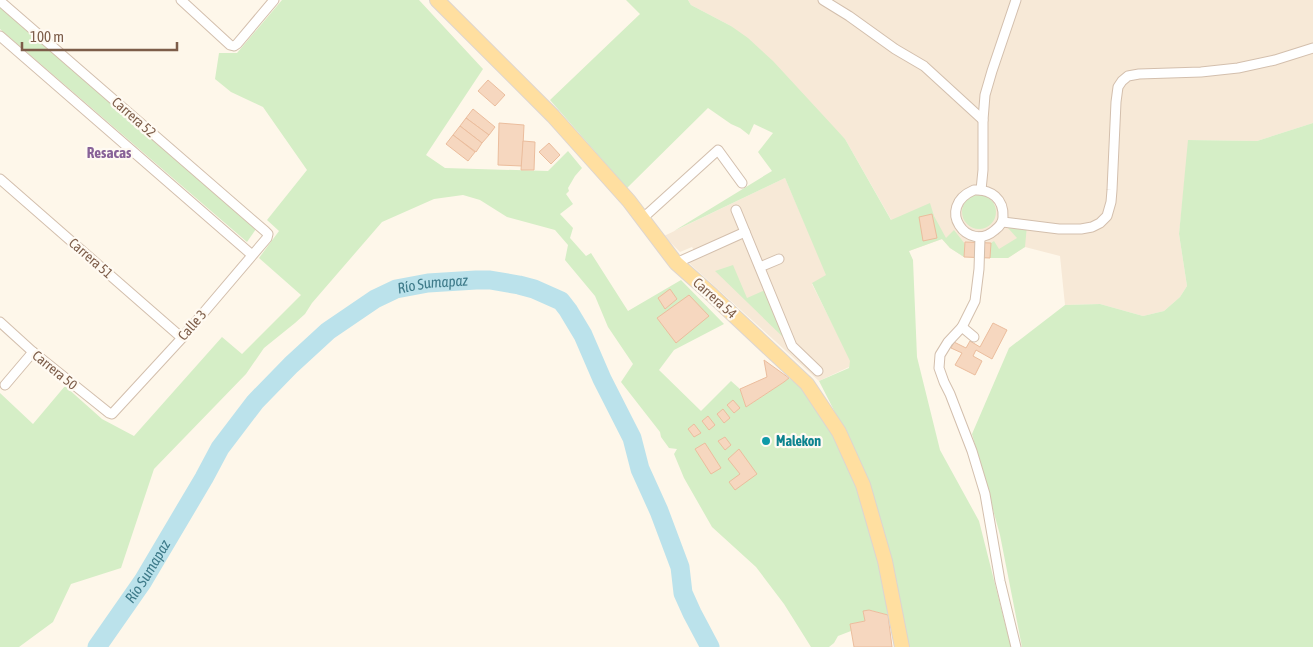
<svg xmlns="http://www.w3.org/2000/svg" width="1313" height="647" viewBox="0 0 1313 647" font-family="'Asap Condensed',sans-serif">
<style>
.residential{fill:#f7e9d7}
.green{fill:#d5eec6}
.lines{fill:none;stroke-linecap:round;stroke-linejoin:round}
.river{stroke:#bbe2eb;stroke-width:19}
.building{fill:#f6d7bf;stroke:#ebbd9d}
.minor-casing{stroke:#d3bfad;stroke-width:11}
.primary-casing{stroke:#ddd5d0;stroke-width:16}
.minor{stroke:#fff;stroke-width:9}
.primary{stroke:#ffdfa0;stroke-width:14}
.culture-dot{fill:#0f9aa8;stroke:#fffaf2;stroke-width:2}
.labels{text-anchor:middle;stroke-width:4.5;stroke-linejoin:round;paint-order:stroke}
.street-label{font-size:14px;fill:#7d5d49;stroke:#fffaf2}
.culture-label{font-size:14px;font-weight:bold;fill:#0d838f;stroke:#fffaf2;text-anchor:start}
.neighbourhood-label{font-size:15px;font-weight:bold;fill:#886298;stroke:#fffaf2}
.water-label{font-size:15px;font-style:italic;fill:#3e7b8a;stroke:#fffaf2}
</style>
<rect width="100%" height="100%" fill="#fef7ea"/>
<g class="residential">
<path d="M688 0H1313V123L1257 141 1189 140 1179 234 1187 286 1180 297 1164 311 1143 316 1100 304 1065 305 1060 256 1025 247 1008 258H990L964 257 950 248 942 239 909 251 845 139 731 26 691 5Z"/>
<path d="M785 178 827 275 812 284 851 361 849 367 819 381 689 263 698 256 692 247 680 252 664 236Z"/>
</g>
<g class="green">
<path d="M282 0H419L483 69 426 155 445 168 548 171 568 151 582 168 575 176 568 188 569 191 566 194 573 204 560 214 573 228 570 238 586 256 591 253 628 311 681 280 724 324 674 350 659 370 701 411 731 381 740 389 746 407 784 382 789 378 809 393 851 467 883 563 888 615 870 610 863 612 865 621 850 624 851 631 838 636 834 643 829 647H811L784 604 756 567 712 527 684 478 674 454 677 449 669 448 661 437 660 432 621 382 633 364 608 327 595 296 565 260 568 245 555 230 507 217 480 200 463 195 434 199 382 222 312 303 305 314 295 323 264 348 246 374 154 469 121 568 71 584 53 622 19 647H0V393L33 424 65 386 102 419 134 436 222 337 242 354 301 295 259 258 279 231 267 220 307 170 263 107 231 92 215 79 219 53H237Z"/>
<path d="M626 0H688L691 5 731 26 748 38 773 61 845 139 891 220 930 203 934 216 946 238 954 230 965 244 964 257 950 248 942 239 909 251 913 260 917 357 940 450 979 521 1011 647H908L893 567 868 486 845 432 819 381 849 368 850 361 812 283 826 275 785 178 674 231 772 171 758 152 773 133 754 124 749 135 740 128 731 124 708 108 627 188 550 100 640 14Z"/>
<path d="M0 7 256 229 247 242 0 29Z"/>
<path d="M1313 123V647H1022L1000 535 972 434 1009 348 1065 305 1100 304 1143 316 1164 311 1180 297 1187 286 1179 234 1188 140 1257 141Z"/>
<circle cx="979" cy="212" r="17"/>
<path d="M1012 223 1027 225 1025 247 1008 258H990L991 243 994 241 999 249 1017 238 1008 228Z"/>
<path d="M733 265 747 298 765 290 785 339 715 271Z"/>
</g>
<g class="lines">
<path class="river" id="s1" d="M97 647 143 581 204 478 220 448 255 402 291 365 328 331 375 299 396 289 428 283 476 280H490L519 285 534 289 561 301 568 310 583 335 602 379 632 438 640 469 659 511 680 567 683 593 692 613 710 647"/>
</g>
<g class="building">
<path d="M488 80 505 95 495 106 478 91Z"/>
<path d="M473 109 495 127 489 135 466 118Z"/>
<path d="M466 118 489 135 482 143 460 126Z"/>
<path d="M499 123 524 125 522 166 498 165Z"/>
<path d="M460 126 482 143 476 152 453 135Z"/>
<path d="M453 135 475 152 468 161 446 144Z"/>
<path d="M523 141 535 142 534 170H521Z"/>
<path d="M549 143 560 155 551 164 539 152Z"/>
<path d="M932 214 937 238 923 241 919 217Z"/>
<path d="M965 242 991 243 990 258 964 257Z"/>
<path d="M670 289 677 299 665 309 658 298Z"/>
<path d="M689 295 709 316 676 343 657 318Z"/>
<path d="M993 323 1007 330 992 359 976 350 973 356 982 361 975 375 955 365 962 353 951 348 954 342 966 348 970 341 980 347Z"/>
<path d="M764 360 789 378 784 382 746 407 740 389 767 377Z"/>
<path d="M733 400 740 408 734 413 727 405Z"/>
<path d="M723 409 730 418 724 423 717 414Z"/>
<path d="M708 416 715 425 709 430 702 421Z"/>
<path d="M694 424 701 433 694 437 688 429Z"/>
<path d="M725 437 731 445 725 450 718 441Z"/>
<path d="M705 443 721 468 711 474 695 449Z"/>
<path d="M739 449 757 474 735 490 729 482 740 474 728 459Z"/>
<path d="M869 610 888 615 892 647H854L850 624 865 621 863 611Z"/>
</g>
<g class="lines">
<g class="minor-casing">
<g id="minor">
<path d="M181 0 230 45 234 46 237 44 274 0"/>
<path d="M823 0 849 16 895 49 924 66 983 120"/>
<path d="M0 1 265 231 268 234 267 238 182 338 112 414 109 413 33 352 0 322"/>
<path d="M0 36 252 255"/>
<path d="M0 179 182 338"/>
<path d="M974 190C991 189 1004 199 1003 217 1003 223 999 227 995 230 968 254 934 207 974 190Z"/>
<path d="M981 190 983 170V120L985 95 992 71 1016 0"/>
<path d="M736 210 792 346 818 371"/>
<path d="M643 218 718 150 742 183"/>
<path d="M1003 222 1059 229H1081L1092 227 1100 223 1107 216 1111 202 1112 190 1116 102 1118 87 1122 81 1128 76 1139 74 1201 72 1238 68 1275 60 1313 48"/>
<path d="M980 237 979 269 975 301 962 327 948 342 940 355 939 368 944 382 950 394 972 451 985 494 1000 581 1016 647"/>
<path d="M676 263 745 232"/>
<path d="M760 267 779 259"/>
<path d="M962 327 974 337"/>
<path d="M5 385 33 352"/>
</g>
</g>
<g class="primary-casing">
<path id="primary" d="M437 0 553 116 629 201 676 263 712 295 807 384 839 432 863 485 885 561 902 647"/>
</g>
<use href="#minor" class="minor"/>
<use href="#primary" class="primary"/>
</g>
<circle class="culture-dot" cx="766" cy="441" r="5"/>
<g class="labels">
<g class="street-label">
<text transform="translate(134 117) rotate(41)" y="5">Carrera 52</text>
<text transform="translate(91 258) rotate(41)" y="5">Carrera 51</text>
<text transform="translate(715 298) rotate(42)" y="5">Carrera 54</text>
<text transform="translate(192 325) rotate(-49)" y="5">Calle 3</text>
<text transform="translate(55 370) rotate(39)" y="5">Carrera 50</text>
</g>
<g class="culture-label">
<text x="776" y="446">Malekon</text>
</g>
<g class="neighbourhood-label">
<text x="109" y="158">Resacas</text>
</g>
<g class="water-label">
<text dy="5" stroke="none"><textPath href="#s1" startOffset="511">Río Sumapaz</textPath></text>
<text dy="5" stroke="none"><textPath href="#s1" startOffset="91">Río Sumapaz</textPath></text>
</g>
</g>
<path d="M22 42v8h155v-8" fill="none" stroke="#7d5d49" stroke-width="2.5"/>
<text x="30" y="42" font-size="15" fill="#7d5d49" stroke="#fffaf2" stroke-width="4" paint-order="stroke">100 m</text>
</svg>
